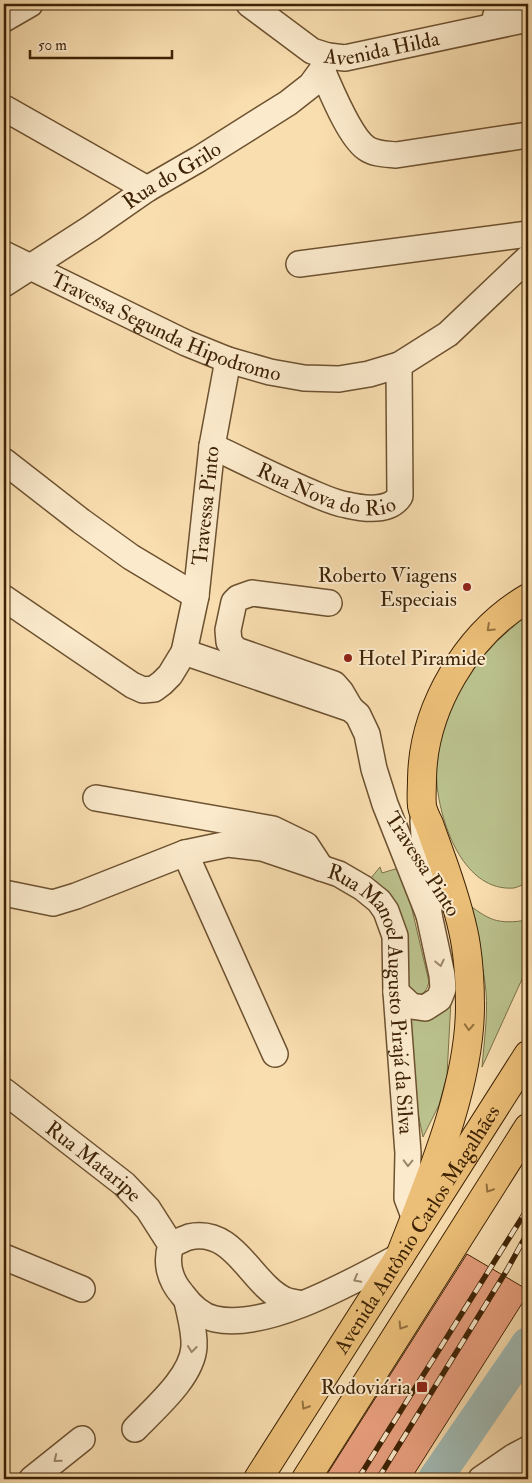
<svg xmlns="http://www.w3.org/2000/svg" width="532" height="1483" viewBox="0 0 532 1483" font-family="'IM FELL Double Pica',serif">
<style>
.green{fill:#bbc28d;stroke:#7c7249}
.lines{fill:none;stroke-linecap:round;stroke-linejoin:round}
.river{stroke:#a1bab4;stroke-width:34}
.building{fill:#e9a07f;stroke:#3e2305}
.minor-casing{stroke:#6d5230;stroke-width:28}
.major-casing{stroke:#3e2305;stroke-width:30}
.highway-casing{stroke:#3e2305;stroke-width:30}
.minor{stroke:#fbeacc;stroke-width:25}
.major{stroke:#ecbf78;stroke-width:28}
.highway{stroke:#ecbf78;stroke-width:28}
.rail-casing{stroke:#3e2305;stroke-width:5.5}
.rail{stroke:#fbeacc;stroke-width:4;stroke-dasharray:11;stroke-linecap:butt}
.oneway{stroke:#95713e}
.oneway2{stroke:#9c8668}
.poi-dot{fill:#8f2418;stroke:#fbeacc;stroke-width:2}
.labels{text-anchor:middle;stroke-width:4;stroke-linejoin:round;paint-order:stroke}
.street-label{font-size:21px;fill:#3e2305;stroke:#fbeacc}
.poi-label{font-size:21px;fill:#3e2305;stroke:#fbeacc;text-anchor:end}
</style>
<rect width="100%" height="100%" fill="#f9deb0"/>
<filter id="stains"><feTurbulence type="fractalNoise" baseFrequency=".004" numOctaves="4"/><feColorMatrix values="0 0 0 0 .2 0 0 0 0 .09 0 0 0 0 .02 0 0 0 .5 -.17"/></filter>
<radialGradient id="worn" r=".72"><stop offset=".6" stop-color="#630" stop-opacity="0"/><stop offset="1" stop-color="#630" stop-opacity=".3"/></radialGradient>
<g class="green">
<path d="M528 615V883C524 884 518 887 514 888 464 892 441 825 437 785 435 761 438 732 448 710 465 670 494 641 528 615Z"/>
<path d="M380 867 382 873 402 867 429 982C426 994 420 998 408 992 407 943 413 913 371 878Z"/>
<path d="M464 901C489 920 496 925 528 920V966L482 1067C484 1042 488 1016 486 991 483 960 473 931 464 901Z"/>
<path d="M451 1000 447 1075 439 1105 423 1137 410 1076 406 1015Z"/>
</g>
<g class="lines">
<path class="river" d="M435 1479 528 1344"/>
</g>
<path class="building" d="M467 1254 528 1290V1294L411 1479H324Z"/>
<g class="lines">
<g class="minor-casing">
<g id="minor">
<path id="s1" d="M249 4 312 51 328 56 345 58 528 19"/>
<path d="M4 19 30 4"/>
<path d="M493 26 499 4"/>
<path d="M322 70C331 90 349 136 366 148 374 154 386 154 396 155L528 135"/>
<path d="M4 108 147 189"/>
<path id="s2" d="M4 254 186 343 228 360 270 372 304 378 339 379 369 374 399 365 448 334 528 258"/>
<path d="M299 264 528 234"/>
<path id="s3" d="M4 284 91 228 147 189 199 159 288 103 311 85 322 70 328 56"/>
<path id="s4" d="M212 446C245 462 277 478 310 492 322 497 334 503 347 505 364 509 390 512 400 496L399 365"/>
<path d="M4 461 81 521 131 557 196 596"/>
<path id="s5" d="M4 598 132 685 143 690 154 689 162 683 170 675 184 652 196 596 212 446 228 360"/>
<path d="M329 603 252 593 238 598 234 602 228 630 229 642 236 650 334 684 341 692 351 709"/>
<path d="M184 652 351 709 358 715 367 734 374 769 385 804 429 915"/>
<path d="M96 798 273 829 306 845 321 868"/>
<path d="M185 853 275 1054"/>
<path id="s6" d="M4 893 53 903 76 896 185 853 228 844 262 848 339 874 363 888 379 901 386 911 395 936 396 992 408 1153 407 1198 415 1219"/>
<path d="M396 992 411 1006 425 1008 439 999 443 989 442 975 429 915 423 820"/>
<path id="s7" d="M4 1091 124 1184 148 1209 171 1245C165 1263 170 1280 182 1294 190 1305 201 1316 215 1319 267 1331 355 1280 400 1256"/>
<path d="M171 1245C177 1242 183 1239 189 1237 234 1227 250 1282 283 1299 288 1302 295 1302 301 1304"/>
<path d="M4 1257 82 1289"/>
<path d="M135 1429C155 1408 192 1377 194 1347 195 1332 190 1316 187 1301"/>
<path d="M32 1479 82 1439"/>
<path d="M481 1479 513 1457 528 1449"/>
<path d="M522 1479 528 1470"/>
</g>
</g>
<g class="major-casing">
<path id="major" d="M306 1479 528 1128"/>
</g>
<g class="highway-casing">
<g id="highway">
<path d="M400 1256C429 1181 470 1087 470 1006 470 987 469 966 466 946 462 919 453 892 444 866 439 852 434 838 429 824 426 818 423 812 422 806 421 798 422 788 422 779 423 708 467 634 528 598"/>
<path id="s8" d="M258 1479 528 1055"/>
</g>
</g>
<use href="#minor" class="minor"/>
<use href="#major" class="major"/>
<use href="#highway" class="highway"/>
<g class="rail-casing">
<g id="rail">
<path d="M358 1479 528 1208"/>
<path d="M378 1479 507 1270 528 1232"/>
</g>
</g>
<use href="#rail" class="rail"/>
</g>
<defs><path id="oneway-chevron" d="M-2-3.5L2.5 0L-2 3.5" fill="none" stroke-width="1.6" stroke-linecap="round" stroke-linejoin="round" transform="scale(1.25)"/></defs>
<g class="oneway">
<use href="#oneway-chevron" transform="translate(490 628) rotate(137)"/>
<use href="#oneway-chevron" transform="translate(469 1027) rotate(93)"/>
<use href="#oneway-chevron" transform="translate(489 1189) rotate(122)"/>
<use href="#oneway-chevron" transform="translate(402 1326) rotate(122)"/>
<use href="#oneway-chevron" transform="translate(305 1406) rotate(122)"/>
</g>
<g class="oneway2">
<use href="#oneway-chevron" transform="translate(440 963) rotate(78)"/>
<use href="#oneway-chevron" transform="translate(408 1163) rotate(91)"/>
<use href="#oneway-chevron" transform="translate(357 1279) rotate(152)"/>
<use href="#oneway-chevron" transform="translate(192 1349) rotate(97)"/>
<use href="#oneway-chevron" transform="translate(57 1459) rotate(141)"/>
</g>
<g class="poi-dot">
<circle cx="467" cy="587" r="5"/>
<circle cx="348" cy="658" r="5"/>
<rect x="416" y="1381" width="12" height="12" rx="2.5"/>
</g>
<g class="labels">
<g class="street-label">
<text dy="7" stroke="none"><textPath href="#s1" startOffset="150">Avenida Hilda</textPath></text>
<text dy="7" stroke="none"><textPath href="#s3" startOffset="200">Rua do Grilo</textPath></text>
<text dy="7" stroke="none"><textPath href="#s2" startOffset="178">Travessa Segunda Hipodromo</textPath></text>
<text dy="7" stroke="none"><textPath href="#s4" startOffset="124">Rua Nova do Rio</textPath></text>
<text dy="7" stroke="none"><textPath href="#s5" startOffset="374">Travessa Pinto</textPath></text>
<text transform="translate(423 864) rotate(57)" y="7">Travessa Pinto</text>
<text dy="7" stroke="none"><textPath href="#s6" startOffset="488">Rua Manoel Augusto Pirajá da Silva</textPath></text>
<text dy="7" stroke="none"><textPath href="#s7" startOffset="114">Rua Mataripe</textPath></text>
<text dy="7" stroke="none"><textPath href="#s8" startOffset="296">Avenida Antônio Carlos Magalhães</textPath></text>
</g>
<g class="poi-label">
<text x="457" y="582">Roberto Viagens<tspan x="457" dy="24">Especiais</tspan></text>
<text x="358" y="665" text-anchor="start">Hotel Piramide</text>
<text x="411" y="1394">Rodoviária</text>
</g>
</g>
<rect width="532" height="1483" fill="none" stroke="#f9deb0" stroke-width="20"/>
<rect x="5" y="5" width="522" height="1473" fill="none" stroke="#3e2305" stroke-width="2.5"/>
<rect x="10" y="10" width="512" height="1463" fill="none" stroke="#3e2305"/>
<path d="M30 50v8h142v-8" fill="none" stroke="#3e2305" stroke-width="2.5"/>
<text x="38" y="50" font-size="15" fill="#3e2305" stroke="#fbeacc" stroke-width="4" paint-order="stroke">50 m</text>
<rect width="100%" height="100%" filter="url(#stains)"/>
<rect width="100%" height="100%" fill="url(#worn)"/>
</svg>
